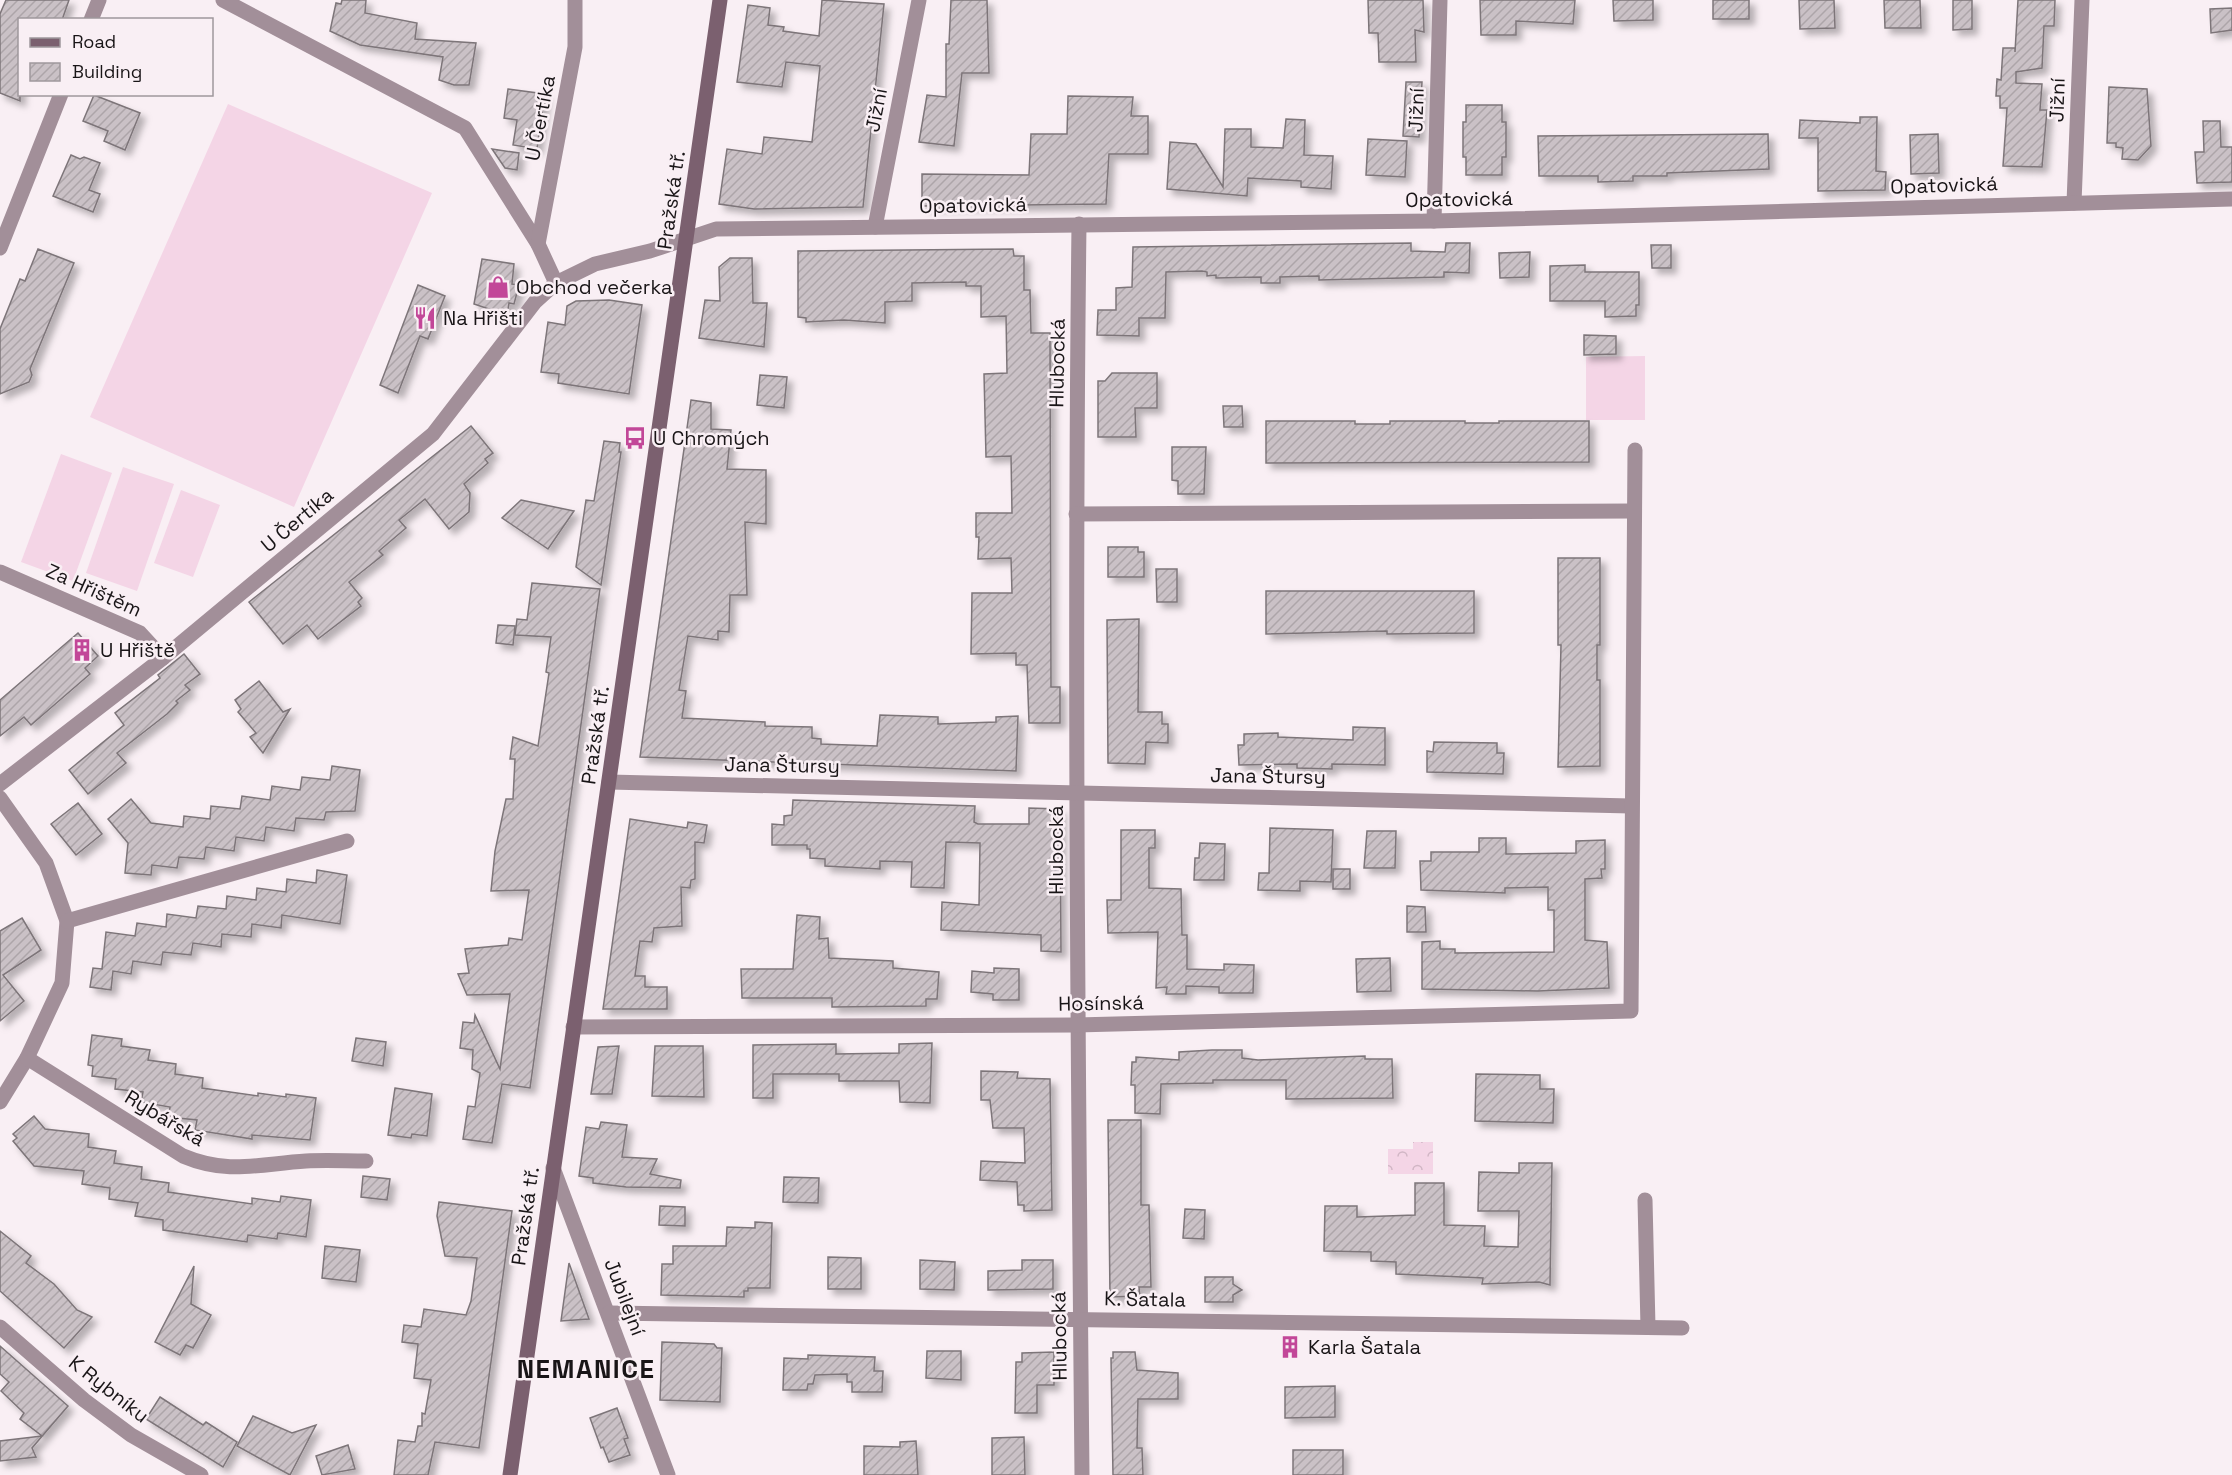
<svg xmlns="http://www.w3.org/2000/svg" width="2232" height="1475" viewBox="0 0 2232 1475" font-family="'Space Grotesk',sans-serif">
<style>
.grass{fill:#f4d5e6}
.forest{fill:url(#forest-crowns)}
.building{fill:url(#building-hatch);stroke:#7d7579;stroke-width:1.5;filter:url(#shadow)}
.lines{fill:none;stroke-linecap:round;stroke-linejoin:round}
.street{stroke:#a28f99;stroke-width:15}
.secondary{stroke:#7b606f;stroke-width:15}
.labels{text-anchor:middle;stroke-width:5;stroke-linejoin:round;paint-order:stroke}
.street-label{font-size:20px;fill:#191517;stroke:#f9eff4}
.poi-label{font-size:20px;fill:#191517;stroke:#f9eff4;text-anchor:start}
.district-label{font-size:26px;font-weight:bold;letter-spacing:1.5px;fill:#191517;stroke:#f9eff4}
</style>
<defs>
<pattern id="forest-crowns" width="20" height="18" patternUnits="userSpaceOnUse" patternTransform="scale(1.5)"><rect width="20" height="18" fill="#f4d5e6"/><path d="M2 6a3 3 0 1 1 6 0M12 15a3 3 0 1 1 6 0" fill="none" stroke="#d1b6c5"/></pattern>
<pattern id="building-hatch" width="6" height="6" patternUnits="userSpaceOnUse" patternTransform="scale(1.5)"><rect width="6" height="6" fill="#cac1c6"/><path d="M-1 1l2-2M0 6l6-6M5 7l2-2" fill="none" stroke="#ada5a9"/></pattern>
<filter id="shadow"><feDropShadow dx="5.5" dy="5.5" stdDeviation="3" flood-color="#0004"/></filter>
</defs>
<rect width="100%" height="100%" fill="#f9eff4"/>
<g class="grass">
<path d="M228 104 432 193 294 507 90 417Z"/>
<path d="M1645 356V420H1586V357Z"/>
<path d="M61 454 112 473 73 581 21 562Z"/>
<path d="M123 467 174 484 137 591 86 573Z"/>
<path d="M181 490 220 505 193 577 154 563Z"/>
</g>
<path class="forest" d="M1413 1142H1433V1174H1388V1149H1413Z"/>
<g class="building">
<path d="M6 0H69L62 20H20V101L0 93V14Z"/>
<path d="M342 0H366L365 13 417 23 415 39 476 43 469 85H454L439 80 443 57 360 45 330 31 336 3 341 4Z"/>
<path d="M822 0 884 4 863 207 754 209 719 204 727 149 762 154 764 137 812 142 820 66 786 62 782 87 737 82 748 5 770 8 768 25 784 27 783 31 819 36Z"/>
<path d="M951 0H987L989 73H962L954 146 919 142 927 95 946 97V44H949Z"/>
<path d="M1368 0H1423L1424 32 1415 30 1416 62H1379L1378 33H1369Z"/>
<path d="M1480 0H1575L1573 24 1516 21V35H1481Z"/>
<path d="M1613 0H1653V20L1614 21Z"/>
<rect x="1713" y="0" width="36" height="19"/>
<path d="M1799 0H1834L1835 28 1800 29Z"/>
<path d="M1884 0H1920L1921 28H1885Z"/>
<path d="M1953 0H1972V29L1953 30Z"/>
<path d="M2018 0H2055L2054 26H2044L2042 68 2016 72V83L2042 84 2040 110H2047L2042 167 2003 166 2007 108H2000V96H1996L1997 79 2001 80 2003 48H2015V52Z"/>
<path d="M2232 8V30L2211 33 2210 9Z"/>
<path d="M1406 82H1422L1419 137 1403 136Z"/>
<path d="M2109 87 2147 89 2151 146 2138 160 2122 159 2123 148 2116 147V143H2107Z"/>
<path d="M508 89 545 94 537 149 513 145 517 120 504 118Z"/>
<path d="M94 95 140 113 125 150 104 141 108 131 83 121Z"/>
<path d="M1068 96 1133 97 1131 116H1148V154H1109L1106 204 922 206V174L1029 175 1031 134H1067Z"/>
<path d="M1466 105H1502V122H1506V157H1502V175H1466V157H1463V122H1466Z"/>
<path d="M1860 117H1877L1876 171 1886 172 1885 190 1818 191V138H1799L1800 120 1860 123Z"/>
<path d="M1286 119 1305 120 1304 155 1333 156 1331 189 1301 187V181L1248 178 1247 196 1167 189 1170 142 1196 144 1223 187 1225 129H1251V147L1283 148Z"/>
<path d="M2203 121H2220L2221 147H2232V182L2197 183 2195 152H2204Z"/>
<path d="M1768 134 1769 169 1667 173V176H1633V181L1598 182V176H1539L1538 136Z"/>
<path d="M1938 134 1939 173 1911 174 1910 135Z"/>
<path d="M1368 139 1407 141 1405 177 1366 175Z"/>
<path d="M492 149 519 153 517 170 505 168Z"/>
<path d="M71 155 80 159 84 157 100 163 89 190 100 194 93 212 53 196Z"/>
<path d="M1411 243V251L1445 252 1446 243H1470L1469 273 1444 272V277L1319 280V276L1280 277V283H1261V277L1216 278V275L1207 276V272L1202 271 1166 272 1165 318H1139V336L1097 335 1098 310H1116V288L1132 287 1133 247Z"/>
<path d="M1651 245H1671V268H1652Z"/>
<path d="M38 249 74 263 30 369 32 375 29 382 0 394V329L20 279 25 281Z"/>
<path d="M1013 249 1014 256H1024V290H1030L1031 333H1050L1051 687H1060V723H1029L1027 665H1016V653L971 654 972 593H1012L1011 558 978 559 979 537H976V513H1012L1011 456 986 457 984 374 1007 373 1006 316 981 317V286H966V282L912 283V301L885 302V323L844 320 806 322V318L798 317V251Z"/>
<path d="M1530 252 1529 277 1500 278 1499 253Z"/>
<path d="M730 258H752L753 303H767L764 347 699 338 705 300 720 301 719 267Z"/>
<path d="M482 259 514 264 512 284 519 285 514 304 509 303 507 316 489 313V309L474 304Z"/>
<path d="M1585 265V272H1639V305H1636V316L1605 317V301H1550V266Z"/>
<path d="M418 285 445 296 428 339 420 336 398 393 380 385Z"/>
<path d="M609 300 642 305 629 394 558 383 559 374 541 372 548 322 565 325 567 306 576 301Z"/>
<path d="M1584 335 1616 336V354L1584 355Z"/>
<path d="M1112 373H1157V408H1135L1136 437H1098V381H1105Z"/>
<path d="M760 375 787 377 784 408 757 405Z"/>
<path d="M691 400 711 403V429L731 430 727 469 766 470V524L745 522 747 595H730L729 632 718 631V640L688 636 679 690 686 691 682 718 765 722V726L812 727V738L821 739V744L877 746 880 715 938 717V724L996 722V717L1018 716 1016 771 640 757Z"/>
<path d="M1223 406H1242L1243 427H1224Z"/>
<path d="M1266 421H1355V424H1390V421H1465V423H1499V421H1589V462L1266 463Z"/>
<path d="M471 426 493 453 485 459 488 463 464 484 470 493 469 512 449 529 425 499 399 520 406 528 379 551 383 555 349 582 362 598 358 602 361 606 318 639 307 625 283 644 249 602Z"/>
<path d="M604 441 620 443 619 452H621L601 585 576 567 586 500 594 501Z"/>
<path d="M1172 447H1206L1204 494H1178V481L1172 480Z"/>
<path d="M521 500 574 511 548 549 502 518Z"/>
<path d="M1108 547H1138V552H1144V577H1108Z"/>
<path d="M1558 558H1600V645H1597V680H1600V766L1558 767 1561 645H1558Z"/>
<path d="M1156 569H1177V602H1157Z"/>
<path d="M532 583 600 589 530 1088 502 1084 492 1143 463 1139 468 1106 475 1107 480 1073 472 1069 473 1050 460 1048 463 1022 474 1023 475 1015 500 1069 510 994 467 995 458 974 469 973 465 949 508 945 509 938 522 940 529 890 491 891 495 851 506 799H513L515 759H510L513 737 538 746 549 673 546 672 551 637 515 635 517 619 527 620Z"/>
<path d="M1266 591H1474V633L1387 634V631L1266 634Z"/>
<path d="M1139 619 1138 712H1162V724H1168V743L1146 742 1145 764 1108 763 1107 620Z"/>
<path d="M498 625 515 626 513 645 496 643Z"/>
<path d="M78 633 98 656 85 668 90 674 31 725 24 717 0 736V700Z"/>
<path d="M184 654 200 674 185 685 190 690 176 701 178 703 167 714 117 753 126 763 88 794 69 770 124 725 115 713 160 678 158 675Z"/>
<path d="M259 681 283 712 290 709 263 753 250 737 256 733 238 712 241 709 235 700Z"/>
<path d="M1353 727 1385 728V765L1332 764V769L1297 768V764L1239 765 1238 745H1244V734L1278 733V737L1353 740Z"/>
<path d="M1434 742 1497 743V753H1504L1503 774 1427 772V751L1433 752Z"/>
<path d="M332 766 360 770 355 811 326 812 324 820 296 818 294 831 266 827 264 841 236 837 234 851 206 847 204 859 179 857 177 868 152 865 151 875 125 873 128 843 108 819 131 799 151 823 183 827 184 816 210 819 211 806 240 809 242 796 270 800 272 786 300 790 302 777 330 780Z"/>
<path d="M793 800 975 806 974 822 978 824H1029V808L1060 809 1061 952 1041 951V935L941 930 942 902 979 905 980 843 946 842 944 888 911 887 912 862 880 861V869L825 866V859L810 858V849H807V845H772V824L784 825V816L792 815Z"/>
<path d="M78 803 102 834 76 855 51 824Z"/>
<path d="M630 819 687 828 688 822 707 825 704 843 695 842V879L691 880 690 888 681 887 682 926 654 928 652 942 640 941 635 976H645V987H667V1009H603Z"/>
<path d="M1270 828 1333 830 1331 882 1300 881V891L1258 890 1259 873H1269Z"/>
<path d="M1121 830H1155V848H1149V888L1181 889 1182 935H1187V969L1224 970V964L1254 965 1253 993H1219V987L1186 986V994H1166L1167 987 1156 988 1158 932 1108 933 1107 900H1121Z"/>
<path d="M1367 831H1396L1395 868H1364Z"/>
<path d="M1479 838H1506V854L1576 853V841L1605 840V869H1601L1602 878 1585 879V940L1607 942 1609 988 1538 991 1422 989V942L1440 941V949H1455V953L1554 952V910H1548V887L1505 888V893L1421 890 1420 861H1431V852H1479Z"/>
<path d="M1200 843 1225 844 1224 880H1194L1195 858H1199Z"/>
<rect x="1333" y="869" width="17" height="20"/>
<path d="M317 870 347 875 340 924 282 915 281 928 252 924 251 937 222 934 221 947 193 943 191 955 163 952 161 965 133 961 131 974 113 971 111 990 90 987 93 968 102 969 106 932 135 936 137 923 166 927 167 914 196 918 198 906 226 909 227 896 256 900 257 888 286 892 287 879 316 883Z"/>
<path d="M1407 906 1425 907 1426 932H1407Z"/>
<path d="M797 915 820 917 819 939 828 938 829 958 893 961V968L939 972 937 999H926V1006L832 1007V998H742L741 969H793Z"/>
<path d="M22 918 41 950 3 975 24 1001 0 1021V931Z"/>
<path d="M1390 958 1391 991 1357 992 1356 959Z"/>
<path d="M994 968 1019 969V1000H993V994L971 992 972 971 994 973Z"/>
<path d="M92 1035 122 1039 121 1046 150 1050 148 1060 176 1064 175 1074 203 1078 202 1088 258 1096V1093L286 1097V1094L316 1098 310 1140 252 1135V1139L195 1130 197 1120 168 1117 170 1107 141 1102 143 1092 115 1089 116 1079 92 1076 93 1066 88 1065Z"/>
<path d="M356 1038 386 1042 383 1066 352 1061Z"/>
<path d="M932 1043 930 1103 900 1102 899 1081H839V1074H773V1098H753V1045L836 1044V1054L899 1053V1044Z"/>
<path d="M619 1046 612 1094H591L598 1047Z"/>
<path d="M655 1046H703L704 1097 652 1096Z"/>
<path d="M1212 1050H1242V1058L1258 1060 1365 1056V1059H1392L1393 1098 1286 1099V1080H1213V1083L1161 1084 1160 1114 1135 1113V1085H1131L1132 1062H1136V1057L1179 1060V1052Z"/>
<path d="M981 1071 1018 1072 1017 1078 1050 1079 1052 1210 1024 1211V1205H1018L1017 1182 980 1180 981 1161 1025 1163 1024 1128H993L990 1100H981Z"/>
<path d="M1476 1074 1540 1075V1089H1554L1553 1123 1475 1121Z"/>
<path d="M395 1088 432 1094 427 1136 412 1134 411 1138 388 1135Z"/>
<path d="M34 1116 45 1129 89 1134 88 1147 116 1151 114 1163 142 1167 141 1179 169 1183 168 1192 252 1204V1198L280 1202 281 1196 311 1200 306 1237 278 1233 277 1239 248 1235 247 1242 163 1230V1220L135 1216 138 1203 109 1199 110 1188 82 1184 84 1171 34 1166 13 1141 17 1138 13 1134Z"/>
<path d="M1108 1120H1141V1205H1149L1151 1287H1139L1140 1296 1110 1297Z"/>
<path d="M601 1122 627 1125 622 1157 657 1159 650 1174 681 1180 680 1188 626 1187 593 1183V1178L579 1176 586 1127 599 1129Z"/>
<path d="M1519 1163H1552L1550 1285 1539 1282 1482 1284 1483 1278 1396 1274V1262L1371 1261V1252L1324 1251 1325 1206H1357V1217L1415 1215V1183H1444V1225L1485 1226 1484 1246 1518 1247 1519 1211H1478L1479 1172 1519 1173Z"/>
<path d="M363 1176 390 1179 387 1200 361 1197Z"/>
<path d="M784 1177 819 1178 818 1203 783 1202Z"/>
<path d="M439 1202 512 1211 479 1448 435 1442 428 1475H394L398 1440 415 1442 418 1426H422V1413L425 1414 431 1380 414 1378 418 1344 402 1342 404 1325 421 1327 424 1309 466 1315 471 1301 477 1258 445 1256 437 1216Z"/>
<path d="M660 1206 685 1207V1226L659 1225Z"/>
<path d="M1185 1209 1205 1210 1204 1239 1183 1238Z"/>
<path d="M755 1222 772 1223 770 1288H748V1291H744V1297L661 1295 662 1264H673V1246H726L727 1227 755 1228Z"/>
<path d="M0 1231 31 1256 26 1263 54 1284 77 1310 92 1317 64 1348 0 1291Z"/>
<path d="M325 1246 360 1250 356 1282 322 1278Z"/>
<path d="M828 1257 861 1258V1289H828Z"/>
<path d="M920 1260 955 1262 954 1290 920 1289Z"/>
<path d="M1022 1260H1053V1289L988 1290V1271L1022 1270Z"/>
<path d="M569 1263 589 1319 561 1321Z"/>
<path d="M194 1266 191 1304 211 1315 193 1348 186 1345 180 1355 155 1342Z"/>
<path d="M1205 1277H1233V1284L1242 1290 1233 1295V1302H1205Z"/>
<path d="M662 1342 714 1344 717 1348H722L720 1402 660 1400Z"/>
<path d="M0 1346 68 1406 32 1448 36 1457 0 1461V1441L42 1436 20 1419 24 1413 1 1391 9 1382 0 1374Z"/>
<path d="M927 1351H961V1380L926 1378Z"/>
<path d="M1054 1352V1385H1037V1413H1015L1016 1362H1022V1353Z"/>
<path d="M1113 1352H1135L1137 1370 1178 1373V1399H1138L1137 1448H1142L1143 1475H1113L1111 1358H1113Z"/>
<path d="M808 1355 875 1357 874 1371H883L882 1392H852V1382H847V1374L815 1375 813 1384H808L807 1390H783L784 1358 808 1359Z"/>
<path d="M1335 1386V1417L1285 1418V1387Z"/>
<path d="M160 1397 203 1425 206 1422 237 1442 223 1467 146 1419Z"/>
<path d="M617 1408 628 1438 624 1439 630 1455 609 1462 603 1447 601 1448 590 1418Z"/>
<path d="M253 1416 292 1433 316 1425 290 1475 237 1446Z"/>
<path d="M1024 1437 1025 1475H992V1438Z"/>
<path d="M916 1441 918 1475H864V1446L900 1447V1442Z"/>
<path d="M348 1445 355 1469 322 1475 316 1456Z"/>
<rect x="1293" y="1450" width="50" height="25"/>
</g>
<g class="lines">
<g class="street">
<path d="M223 0 465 128 538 244 556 283"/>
<path d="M91 20 99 0"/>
<path d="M2074 203 2082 0"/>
<path d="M1434 221 1440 0"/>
<path d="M1079 224C1074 641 1078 1058 1082 1475"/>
<path d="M875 227 919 0"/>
<path d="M538 244 575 47V0"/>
<path d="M0 248 61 94"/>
<path d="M1076 514 1633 511"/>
<path d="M0 572 140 633 163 658"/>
<path d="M609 782 1631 806"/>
<path d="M0 784 163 658 433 434 535 302 556 283 595 264 650 251 716 229 1434 221 2232 199"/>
<path d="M0 798 46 863 67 921 62 983 27 1058 0 1102"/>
<path d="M67 921 347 841"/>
<path d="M573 1027 1076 1025 1631 1011 1635 450"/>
<path d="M27 1058 183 1156C228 1175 259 1164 306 1161 326 1160 346 1161 366 1161"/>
<path d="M553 1168 668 1475"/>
<path d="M1645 1200 1648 1327"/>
<path d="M609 1313 1682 1328"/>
<path d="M0 1327 84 1400 131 1435 201 1475"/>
</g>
<path class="secondary" d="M510 1475 720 0"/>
</g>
<defs>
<g id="shop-bare" transform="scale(1.8)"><path d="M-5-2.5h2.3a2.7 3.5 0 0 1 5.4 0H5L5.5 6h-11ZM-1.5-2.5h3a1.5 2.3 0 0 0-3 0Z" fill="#c24798" stroke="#f9eff4" stroke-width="2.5" paint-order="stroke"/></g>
<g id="restaurant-bare" transform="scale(1.8)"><path d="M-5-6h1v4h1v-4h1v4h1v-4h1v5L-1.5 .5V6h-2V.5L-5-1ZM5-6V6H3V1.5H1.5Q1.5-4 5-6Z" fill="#c24798" stroke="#f9eff4" stroke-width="2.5" paint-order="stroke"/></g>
<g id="bus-bare" transform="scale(1.8)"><path d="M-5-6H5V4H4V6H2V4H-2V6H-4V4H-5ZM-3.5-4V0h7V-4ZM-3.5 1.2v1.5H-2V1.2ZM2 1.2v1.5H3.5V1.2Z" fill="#c24798" stroke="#f9eff4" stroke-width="2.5" paint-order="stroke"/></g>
<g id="building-bare" transform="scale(1.8)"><path d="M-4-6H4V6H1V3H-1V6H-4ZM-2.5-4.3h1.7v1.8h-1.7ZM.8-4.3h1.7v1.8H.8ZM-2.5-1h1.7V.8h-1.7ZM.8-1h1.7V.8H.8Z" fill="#c24798" stroke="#f9eff4" stroke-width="2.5" paint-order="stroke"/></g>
</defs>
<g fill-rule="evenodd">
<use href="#shop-bare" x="498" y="287"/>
<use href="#restaurant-bare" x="425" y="318"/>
<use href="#bus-bare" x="635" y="438"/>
<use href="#building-bare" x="82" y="650"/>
<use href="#building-bare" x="1290" y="1347"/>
</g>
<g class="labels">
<g class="street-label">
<text transform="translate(2057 100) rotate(-88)" y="7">Jižní</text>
<text transform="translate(876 110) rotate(-79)" y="7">Jižní</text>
<text transform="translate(1416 110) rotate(-88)" y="7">Jižní</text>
<text transform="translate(540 118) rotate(-79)" y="7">U Čertíka</text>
<text transform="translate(1944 185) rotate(-2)" y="7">Opatovická</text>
<text transform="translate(1459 199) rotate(-1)" y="7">Opatovická</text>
<text transform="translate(671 200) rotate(-82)" y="7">Pražská tř.</text>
<text transform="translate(973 205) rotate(-1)" y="7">Opatovická</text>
<text transform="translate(1057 363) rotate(-89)" y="7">Hlubocká</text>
<text transform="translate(297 520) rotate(-40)" y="7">U Čertíka</text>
<text transform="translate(94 590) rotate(24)" y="7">Za Hřištěm</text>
<text transform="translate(595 735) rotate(-82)" y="7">Pražská tř.</text>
<text transform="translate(782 765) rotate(1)" y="7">Jana Štursy</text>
<text transform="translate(1268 776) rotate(1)" y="7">Jana Štursy</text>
<text transform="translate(1056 850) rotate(-90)" y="7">Hlubocká</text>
<text transform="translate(1101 1003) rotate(-1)" y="7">Hosínská</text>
<text transform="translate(165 1118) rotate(31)" y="7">Rybářská</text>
<text transform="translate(525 1216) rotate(-82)" y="7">Pražská tř.</text>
<text transform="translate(625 1297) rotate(69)" y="7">Jubilejní</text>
<text transform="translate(1145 1299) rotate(1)" y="7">K. Šatala</text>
<text transform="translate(1059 1336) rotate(-91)" y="7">Hlubocká</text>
<text transform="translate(109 1389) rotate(38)" y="7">K Rybníku</text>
</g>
<g class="poi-label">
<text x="516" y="294">Obchod večerka</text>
<text x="443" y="325">Na Hřišti</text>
<text x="653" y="445">U Chromých</text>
<text x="100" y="657">U Hřiště</text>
<text x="1308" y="1354">Karla Šatala</text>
</g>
<g class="district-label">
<text x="586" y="1378">NEMANICE</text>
</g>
</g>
<rect x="18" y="18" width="195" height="78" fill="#f9eff4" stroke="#9f989c" stroke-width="1.5"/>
<rect x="30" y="38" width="30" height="9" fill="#7b606f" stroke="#9f989c" stroke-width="1.5"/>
<text x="72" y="48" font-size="18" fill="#191517">Road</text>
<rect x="30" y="63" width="30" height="18" fill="url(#building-hatch)" stroke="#9f989c" stroke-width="1.5"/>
<text x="72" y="78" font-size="18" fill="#191517">Building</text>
</svg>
